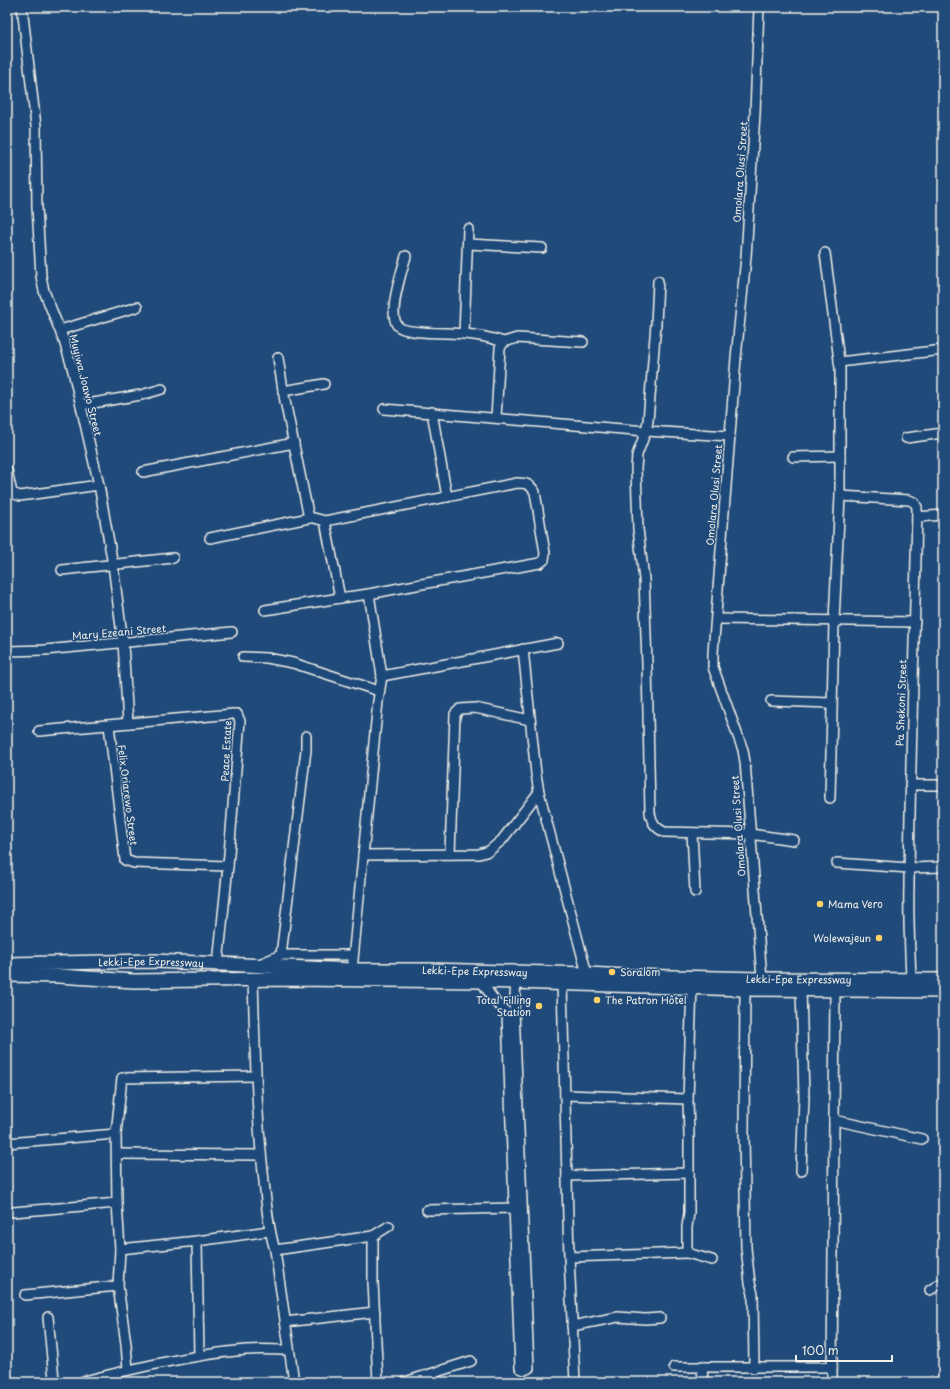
<svg xmlns="http://www.w3.org/2000/svg" width="950" height="1389" viewBox="0 0 950 1389" font-family="'Playpen Sans',sans-serif">
<style>
.lines{fill:none;stroke-linecap:round;stroke-linejoin:round}
.minor-casing{stroke:#f4f1e8;stroke-width:12}
.highway-casing{stroke:#f4f1e8;stroke-width:16}
.minor{stroke:#1f4a7a;stroke-width:9}
.highway{stroke:#1f4a7a;stroke-width:13}
.poi-dot{fill:#ffd166;stroke:#1f4a7a;stroke-width:1.5}
.labels{text-anchor:middle;stroke-width:3;stroke-linejoin:round;paint-order:stroke}
.street-label{font-size:10px;fill:#f4f1e8;stroke:#1f4a7a}
.poi-label{font-size:10px;fill:#f4f1e8;stroke:#1f4a7a;text-anchor:start}
</style>
<rect width="100%" height="100%" fill="#1f4a7a"/>
<filter id="ink" filterUnits="userSpaceOnUse"><feTurbulence type="fractalNoise" baseFrequency=".025" numOctaves="2"/><feDisplacementMap in="SourceGraphic" scale="8" xChannelSelector="R" yChannelSelector="G"/><feConvolveMatrix kernelMatrix="1 2 1 2 8 2 1 2 1" color-interpolation-filters="sRGB"/></filter>
<g filter="url(#ink)">
<g class="lines">
<g class="minor-casing">
<g id="minor">
<path d="M22 7 36 126 37 207 41 276 44 291 64 341 72 367 99 485 113 565 123 643 128 723"/>
<path d="M759 7 755 113 746 257 736 358 713 653V667L743 750 745 762 762 979"/>
<path d="M468 244 542 248"/>
<path d="M825 253 840 368V496L834 621 830 798"/>
<path d="M406 256C402 271 388 311 397 325 403 335 452 332 465 334 478 335 491 338 504 342"/>
<path d="M658 281 656 324 648 421 646 431 637 455 636 469 638 529 644 579 647 664 650 813C652 823 655 827 664 832L750 834 794 840"/>
<path d="M60 330 137 307"/>
<path d="M464 334 468 229"/>
<path d="M278 358 284 396 309 518H314L325 521 340 598 369 594 382 676 378 701 352 970"/>
<path d="M839 362 943 350"/>
<path d="M283 391 324 384"/>
<path d="M81 405 141 395 162 389"/>
<path d="M384 409 646 431 730 436"/>
<path d="M432 412 447 497"/>
<path d="M496 418 500 348 504 342 517 338 583 342"/>
<path d="M906 438 943 433"/>
<path d="M793 457 840 456"/>
<path d="M7 470 12 493 20 496 99 485"/>
<path d="M143 472 294 443"/>
<path d="M840 496 909 500 914 502 917 507C915 633 910 759 909 886 908 917 910 949 911 980"/>
<path d="M917 517 943 515"/>
<path d="M325 521 517 483C526 483 530 484 535 492L545 553 544 560 540 563 405 587 369 594"/>
<path d="M210 538 309 518"/>
<path d="M62 570 173 558"/>
<path d="M265 610 340 598"/>
<path d="M716 619 915 622"/>
<path d="M523 649 536 774 539 792 587 974"/>
<path d="M7 651 45 650 232 632"/>
<path d="M243 657 267 658 293 663 379 691"/>
<path d="M382 676 558 643"/>
<path d="M771 701 832 703"/>
<path d="M109 725 125 860 134 863 228 866"/>
<path d="M39 731 233 714H237L240 721 228 866 218 964"/>
<path d="M910 785H943"/>
<path d="M692 833 695 892"/>
<path d="M450 854 455 714 460 709 475 708 530 720"/>
<path d="M363 855 479 854 489 851 502 840 539 792"/>
<path d="M837 863 909 868 943 867"/>
<path d="M281 955H353"/>
<path d="M257 965 281 955 306 750V736"/>
<path d="M253 980C255 1044 256 1108 263 1172 266 1198 267 1224 275 1250L294 1382"/>
<path d="M481 981 496 1003 503 1008 507 1014 520 1368 525 1370 529 1368 514 1010 516 982"/>
<path d="M562 983 569 1257 575 1382"/>
<path d="M692 987 688 1099 689 1136V1213L687 1227V1253L712 1260"/>
<path d="M745 989 744 1135 746 1248 750 1283 753 1294 754 1368"/>
<path d="M565 1095 688 1099"/>
<path d="M834 1120 922 1139"/>
<path d="M7 1143 116 1134"/>
<path d="M118 1154 261 1155"/>
<path d="M801 1171 804 1097 801 989"/>
<path d="M567 1176 689 1173"/>
<path d="M427 1210 519 1208"/>
<path d="M13 1212 117 1203"/>
<path d="M373 1236V1282L378 1382"/>
<path d="M197 1241 199 1356"/>
<path d="M120 1249 197 1241 269 1231"/>
<path d="M275 1250 373 1236 389 1226"/>
<path d="M569 1257 687 1253"/>
<path d="M930 1290 943 1282"/>
<path d="M25 1295 118 1286"/>
<path d="M48 1317 54 1379 56 1382"/>
<path d="M285 1322 375 1312"/>
<path d="M572 1326 618 1317 645 1319 660 1318"/>
<path d="M702 1366 703 1382"/>
<path d="M674 1367H832"/>
<path d="M128 1370 126 1344 118 1286 120 1249 117 1203 116 1134 122 1078 256 1076"/>
<path d="M81 1382C135 1368 190 1355 246 1350 260 1349 274 1350 288 1350"/>
<path d="M405 1382 471 1361"/>
<path d="M832 1382 835 989"/>
</g>
</g>
<g class="highway-casing">
<g id="highway">
<path id="s1" d="M7 964 154 961 352 970H431L587 974 627 976 762 979 943 980"/>
<path d="M7 975 59 976 134 981 290 979 481 981 745 989 943 991"/>
</g>
</g>
<use href="#minor" class="minor"/>
<use href="#highway" class="highway"/>
</g>
</g>
<g class="poi-dot">
<circle cx="820" cy="904" r="4"/>
<circle cx="879" cy="938" r="4"/>
<circle cx="612" cy="972" r="4"/>
<circle cx="597" cy="1000" r="4"/>
<circle cx="539" cy="1006" r="4"/>
</g>
<g class="labels">
<g class="street-label">
<text transform="translate(740 172) rotate(-86)" y="4">Omolara Olusi Street</text>
<text transform="translate(86 385) rotate(76)" y="4">Muyiwa Joawo Street</text>
<text transform="translate(714 495) rotate(-85)" y="4">Omolara Olusi Street</text>
<text transform="translate(119 632) rotate(-5)" y="4">Mary Ezeani Street</text>
<text transform="translate(901 703) rotate(-88)" y="4">Pa Shekoni Street</text>
<text transform="translate(226 751) rotate(-87)" y="4">Peace Estate</text>
<text transform="translate(128 795) rotate(83)" y="4">Felix Oriarewo Street</text>
<text transform="translate(738 826) rotate(-94)" y="4">Omolara Olusi Street</text>
<text dy="4" stroke="none"><textPath href="#s1" startOffset="144">Lekki-Epe Expressway</textPath></text>
<text dy="4" stroke="none"><textPath href="#s1" startOffset="468">Lekki-Epe Expressway</textPath></text>
<text dy="4" stroke="none"><textPath href="#s1" startOffset="792">Lekki-Epe Expressway</textPath></text>
</g>
<g class="poi-label">
<text x="828" y="908">Mama Vero</text>
<text x="871" y="942" text-anchor="end">Wolewajeun</text>
<text x="620" y="976">Soralom</text>
<text x="531" y="1004" text-anchor="end">Total Filling<tspan x="531" dy="12">Station</tspan></text>
<text x="605" y="1004">The Patron Hôtel</text>
</g>
</g>
<rect width="950" height="1389" fill="none" stroke="#1f4a7a" stroke-width="24"/>
<rect x="12" y="12" width="926" height="1365" fill="none" stroke="#f4f1e8" stroke-width="1.5" filter="url(#ink)"/>
<path d="M796 1355v6h96v-6" fill="none" stroke="#f4f1e8" stroke-width="2"/>
<text x="802" y="1355" font-size="12" fill="#f4f1e8" stroke="#1f4a7a" stroke-width="3" paint-order="stroke">100 m</text>
</svg>
